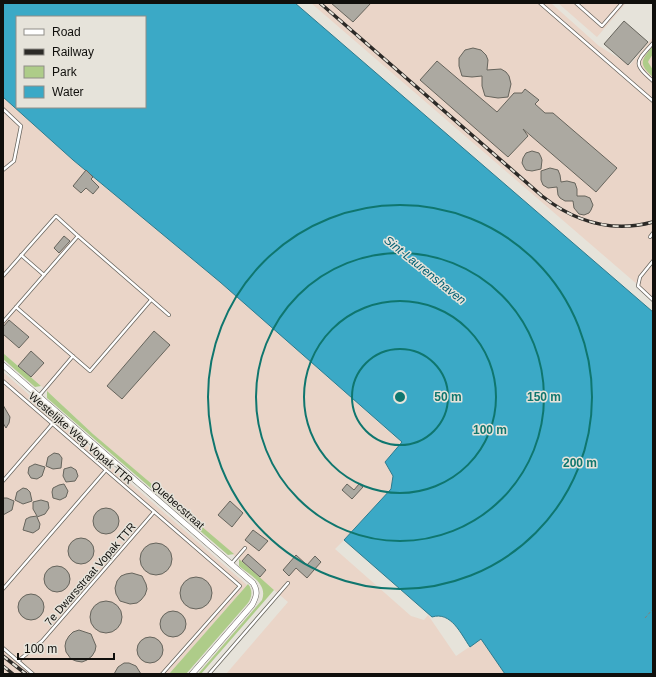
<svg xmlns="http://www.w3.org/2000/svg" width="656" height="677" viewBox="0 0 656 677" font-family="Helvetica,sans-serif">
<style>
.industrial{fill:#ead5c8}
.green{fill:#aecc89}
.water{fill:#3ba9c6;stroke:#2e7b8e;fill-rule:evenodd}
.building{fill:#aca9a1;stroke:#66645c}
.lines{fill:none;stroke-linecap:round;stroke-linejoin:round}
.lane-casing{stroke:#69665f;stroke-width:4}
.street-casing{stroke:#69665f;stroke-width:6}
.path{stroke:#82807a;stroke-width:1;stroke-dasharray:3 2;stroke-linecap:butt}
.lane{stroke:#fff;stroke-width:2.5}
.street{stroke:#fff;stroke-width:5}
.rail-casing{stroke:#2c2a27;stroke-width:3.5}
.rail{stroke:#e6e3da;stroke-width:2;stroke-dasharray:6;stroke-linecap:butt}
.ring{fill:none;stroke:#0f766e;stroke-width:2}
.labels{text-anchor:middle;stroke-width:3;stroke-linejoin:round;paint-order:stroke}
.street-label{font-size:11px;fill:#100f0c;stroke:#e6e3da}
.water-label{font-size:12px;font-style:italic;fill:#026074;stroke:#e6e3da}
.centre{fill:#0f766e;stroke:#e6e3da;stroke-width:2}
.ring-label{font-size:12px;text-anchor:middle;font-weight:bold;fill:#0f766e;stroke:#e6e3da;stroke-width:3;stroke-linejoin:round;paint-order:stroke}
</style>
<rect width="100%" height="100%" fill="#e6e3da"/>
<g class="industrial">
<path d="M311 3H551L599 46 630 65 653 37V298Z"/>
<path d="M558 3H626L597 37Z"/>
<path d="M3 97 73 160 220 282 402 443 385 462 393 476 391 489 344 540 335 549 411 616 424 620 428 615 456 656 481 639 505 674H226L288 602 93 434 47 391 3 353Z"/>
<path d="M3 372 247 585 169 674H3Z"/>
</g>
<g class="green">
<path d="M653 46V54L649 60 648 62 653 70V77C638 64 641 60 653 46Z"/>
<path d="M3 353 41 386 35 387 3 359Z"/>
<path d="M47 391 93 434 234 554 228 555 47 398Z"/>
<path d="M239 559 274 590 201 674H198L262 600C268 584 250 575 239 566Z"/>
<path d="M248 584C253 590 252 597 248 603L186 674H169Z"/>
</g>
<path class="water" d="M3 3H295L653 312V674H505L481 639 470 647C461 634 451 611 432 617L344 540 391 489 393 476 385 462 402 442 220 282 73 160 3 97ZM17 17H145V107H17Z"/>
<g class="building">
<path d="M331 3H371L353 22Z"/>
<path d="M624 21 648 42 628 65 604 44Z"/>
<path d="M473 48 481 50 486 55 488 60 487 70 501 69 506 72 509 76 511 84 508 97 498 98 485 96 482 86V76L472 77 462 76 459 66V58L465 50Z"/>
<path d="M437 61 497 112 514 93H522L525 89 539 100 535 104 545 113H553L617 168 596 192 523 129 528 136 508 157 420 80Z"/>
<path d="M532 151 539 153 541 157 542 160 541 169 532 171 526 170 524 167 522 163 523 158 526 153Z"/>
<path d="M550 168 558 170 560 175 561 182 567 181 575 183 577 189V196H585L590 198 593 205 591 210 589 213 584 215 579 214 574 208 573 201H565L560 198 558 195 557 187 548 188 543 185 541 180V171Z"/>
<path d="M86 170 93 177 91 179 99 187 93 194 86 188 81 193 73 186Z"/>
<path d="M64 236 70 241 59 253 54 248Z"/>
<path d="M9 320 29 337 19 348 3 334V327Z"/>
<path d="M154 331 170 345 122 399 107 386Z"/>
<path d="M31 351 44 363 31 377 18 366Z"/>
<path d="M3 405 10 417 9 423 6 428 3 423Z"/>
<path d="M54 453 59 454 62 458 61 468 53 469 46 466 48 457Z"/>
<path d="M35 464 45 467 42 476 37 479 31 478 28 473 29 467Z"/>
<path d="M71 467 76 470 78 476 75 481 66 482 63 476 64 469Z"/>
<path d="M64 484 68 491 66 497 60 500 53 498 52 492 53 488 59 485Z"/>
<path d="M347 484 354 490 359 484 363 487 352 499 342 490Z"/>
<path d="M23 488 27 489 30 492 32 501 23 504 15 500 17 492Z"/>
<path d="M3 498H7L14 501 12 510 3 515Z"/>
<path d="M41 500 48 502 49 508 45 514 37 517 40 524 39 529 33 533 23 530 26 519 30 517 37 516 33 509V502Z"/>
<path d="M230 501 243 513 232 527 218 515Z"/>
<circle cx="106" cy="521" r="13"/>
<path d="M253 530 268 541 259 551 245 540Z"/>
<circle cx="81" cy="551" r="13"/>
<circle cx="156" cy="559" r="16"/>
<path d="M248 554 266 570 260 577 242 561Z"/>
<path d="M296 555 307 565 315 556 321 562 307 578 296 568 289 576 283 570Z"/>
<circle cx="57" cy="579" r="13"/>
<path d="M132 573 142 576 146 584 147 589 145 595 141 600 137 603 130 604 120 601 116 594 115 588 117 581 121 576 126 574Z"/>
<circle cx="196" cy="593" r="16"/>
<circle cx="31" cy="607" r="13"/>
<circle cx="106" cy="617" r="16"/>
<circle cx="173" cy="624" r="13"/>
<path d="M79 630 91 634 96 646 95 651 92 656 87 660 82 662 76 661 71 659 66 652 65 646 66 641 69 636 73 632Z"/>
<circle cx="150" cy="650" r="13"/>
<path d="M124 663H129L136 666 141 674H114L118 667Z"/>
</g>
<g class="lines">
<g class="lane-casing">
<g id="lane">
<path d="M540 3 653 101"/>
<path d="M576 3 602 26 622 3"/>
<path d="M653 43C636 62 632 63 653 81"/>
<path d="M3 109 21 126 14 161 3 170"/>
<path d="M650 237 653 233"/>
<path d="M21 255 44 275"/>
<path d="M653 261 640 277 638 286 653 300"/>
<path d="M3 276 56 216 78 236"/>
<path d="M16 307 90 371 151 300"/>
<path d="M3 322 78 236 169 315"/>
<path d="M3 381 240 586 162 674"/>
<path d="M39 396 73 356"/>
<path d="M3 481 60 415"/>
<path d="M232 563 245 548"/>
<path d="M3 589 106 470"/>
<path d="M3 648 33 674"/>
<path d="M18 661 42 641 154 512"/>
<path d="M209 674 288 583"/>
</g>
</g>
<g class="street-casing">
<path id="street" d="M3 365 253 583C258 591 257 596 252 605L192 674"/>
</g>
<path class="path" d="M645 618 653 609"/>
<use href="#lane" class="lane"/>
<use href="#street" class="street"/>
<g class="rail-casing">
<g id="rail">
<path d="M320 3 542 196C575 222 612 233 653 222"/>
<path d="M3 656 26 674"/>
<path d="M3 666 13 674"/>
</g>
</g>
<use href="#rail" class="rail"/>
</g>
<g class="ring">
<circle cx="400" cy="397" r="48"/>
<circle cx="400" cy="397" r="96"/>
<circle cx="400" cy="397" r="144"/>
<circle cx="400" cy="397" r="192"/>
</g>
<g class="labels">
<g class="street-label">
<text transform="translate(81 438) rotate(41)" y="4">Westelijke Weg Vopak TTR</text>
<text transform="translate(178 505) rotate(41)" y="4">Quebecstraat</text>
<text transform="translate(90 574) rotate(-49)" y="4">7e Dwarsstraat Vopak TTR</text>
</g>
<g class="water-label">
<text transform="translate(425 270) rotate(39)" y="4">Sint-Laurenshaven</text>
</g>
</g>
<circle cx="400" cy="397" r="6" class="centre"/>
<g class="ring-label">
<text x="448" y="401">50 m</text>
<text x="544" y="401">150 m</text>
<text x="490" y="434">100 m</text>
<text x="580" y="467">200 m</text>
</g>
<rect width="656" height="677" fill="none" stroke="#100f0c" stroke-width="8"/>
<rect x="16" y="16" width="130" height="92" fill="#e6e3da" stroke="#908e88"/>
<rect x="24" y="29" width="20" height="6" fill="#ffffff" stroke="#908e88"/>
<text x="52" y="36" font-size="12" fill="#100f0c">Road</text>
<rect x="24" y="49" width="20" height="6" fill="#2c2a27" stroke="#908e88"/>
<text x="52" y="56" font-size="12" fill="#100f0c">Railway</text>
<rect x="24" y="66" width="20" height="12" fill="#aecc89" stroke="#908e88"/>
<text x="52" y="76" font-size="12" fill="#100f0c">Park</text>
<rect x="24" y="86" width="20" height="12" fill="#3ba9c6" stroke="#908e88"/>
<text x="52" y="96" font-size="12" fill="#100f0c">Water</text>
<path d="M18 653v6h96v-6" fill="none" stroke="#100f0c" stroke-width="2"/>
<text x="24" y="653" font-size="12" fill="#100f0c" stroke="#e6e3da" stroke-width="3" paint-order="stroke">100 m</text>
</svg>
